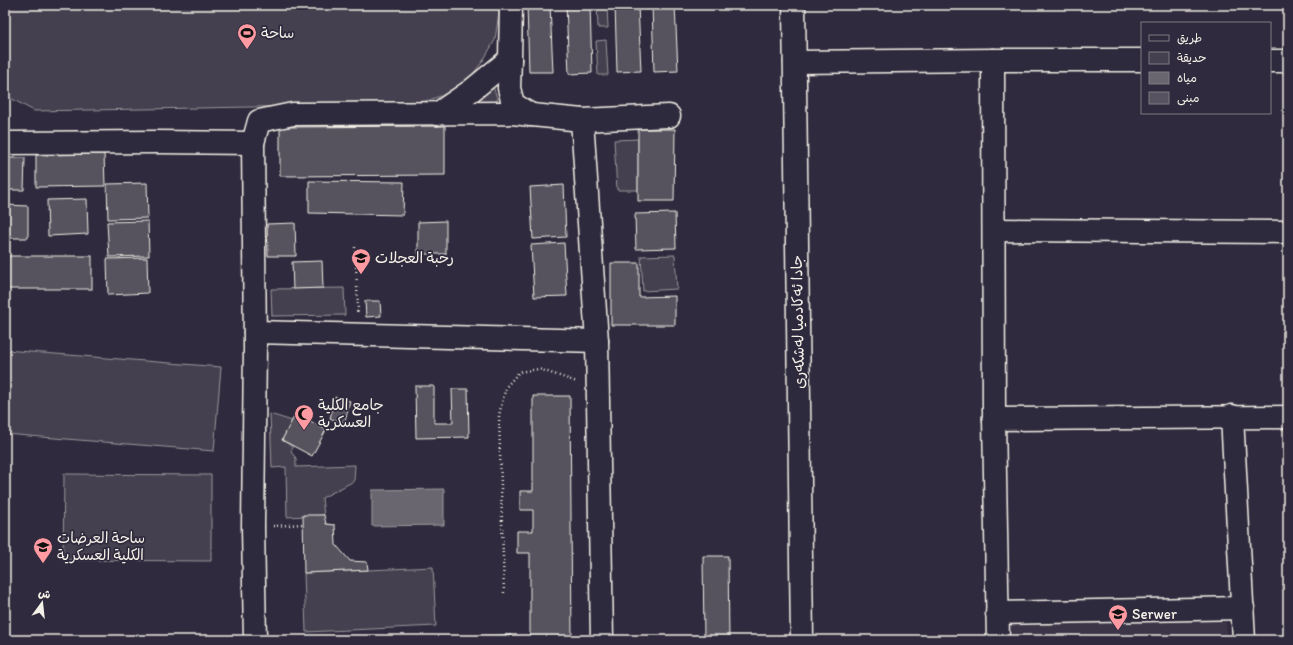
<svg xmlns="http://www.w3.org/2000/svg" width="1293" height="645" viewBox="0 0 1293 645" font-family="Itim,'Playpen Sans Arabic',sans-serif">
<style>
.built{fill:#3b3647}
.green{fill:#454050;stroke:#9c989c}
.water{fill:#6a6670;stroke:#a19ea0}
.building{fill:#56525f;stroke:#f4f1e8}
.lines{fill:none;stroke-linecap:round;stroke-linejoin:round}
.minor-casing{stroke:#f4f1e8;stroke-width:25}
.major-casing{stroke:#f4f1e8;stroke-width:25}
.path{stroke:#f4f1e8;stroke-width:2.5;stroke-dasharray:1 3;stroke-linecap:butt}
.minor{stroke:#2f2a3d;stroke-width:22}
.major{stroke:#2f2a3d;stroke-width:22}
.labels{text-anchor:middle;stroke-width:3.5;stroke-linejoin:round;paint-order:stroke}
.poi-label{font-size:15px;fill:#f4f1e8;stroke:#2f2a3d;text-anchor:start}
.street-label{font-size:15px;fill:#f4f1e8;stroke:#2f2a3d}
</style>
<rect width="100%" height="100%" fill="#2f2a3d"/>
<filter id="ink" filterUnits="userSpaceOnUse"><feTurbulence type="fractalNoise" baseFrequency=".025" numOctaves="2"/><feDisplacementMap in="SourceGraphic" scale="8" xChannelSelector="R" yChannelSelector="G"/><feConvolveMatrix kernelMatrix="1 2 1 2 8 2 1 2 1" color-interpolation-filters="sRGB"/></filter>
<g filter="url(#ink)">
<path class="built" d="M1226 620 1227 640H1011L1010 622Z"/>
<g class="green">
<path d="M5 5H500L495 40 483 61 469 79 441 96 416 104 34 111 5 95Z"/>
<path d="M597 5H607L608 28H598Z"/>
<path d="M606 40 608 75H598L596 41Z"/>
<path d="M492 83 499 104 470 102Z"/>
<path d="M638 139V190H617L614 140Z"/>
<path d="M675 255 677 289 643 291 641 256Z"/>
<path d="M344 288 345 315 272 316 271 289Z"/>
<path d="M5 350 221 367 214 451 5 434Z"/>
<path d="M270 414 292 421 282 440 293 447 291 452 296 458V467L355 465 354 481 322 498 324 515 287 517 286 467 272 468Z"/>
<path d="M64 474 211 475V561L63 560Z"/>
<path d="M433 567 436 626 306 632 304 573Z"/>
</g>
<path class="water" d="M444 489V525L372 526V490Z"/>
<g class="building">
<path d="M527 5H550L553 72H529Z"/>
<path d="M566 5H590L592 73 569 74Z"/>
<path d="M615 5H638L641 71 617 72Z"/>
<path d="M652 5H675L678 71 654 72Z"/>
<path d="M445 126V175L280 176V127Z"/>
<path d="M638 129H675L674 201H638Z"/>
<path d="M104 154 105 186 36 187V155Z"/>
<path d="M5 158H25L24 190H5Z"/>
<path d="M309 181 404 182 403 215 309 213Z"/>
<path d="M147 183 148 218 108 219 107 184Z"/>
<path d="M564 185 566 237 533 239 530 187Z"/>
<path d="M87 199 88 234 48 236 47 200Z"/>
<path d="M5 205 28 206V238H5Z"/>
<path d="M675 213 676 248 636 249 635 214Z"/>
<path d="M148 221 149 256 109 257 107 222Z"/>
<path d="M446 221V254H418V222Z"/>
<path d="M295 223 296 256H268L267 224Z"/>
<path d="M564 243 567 296 534 297 531 245Z"/>
<rect x="5" y="256" width="87" height="33"/>
<path d="M147 258 148 293 108 295 107 259Z"/>
<path d="M322 261 323 288 293 289 292 262Z"/>
<path d="M611 263H639V297L675 296V325H611Z"/>
<path d="M365 301H380L381 316 366 317Z"/>
<path d="M415 386H434V423H453L452 389H468L469 437 416 438Z"/>
<path d="M533 396H570L572 640H530V553H517V531H533V510H520V491H533Z"/>
<path d="M335 397 350 401 345 422 330 419Z"/>
<path d="M296 413 326 430 312 456 282 440Z"/>
<path d="M303 515H324L326 524 335 525 336 545 350 561 367 562 368 570 304 573Z"/>
<path d="M703 556H728L729 639H704Z"/>
<path d="M511 635V640H438V637Z"/>
<path d="M379 637V640H305V639Z"/>
</g>
<g class="lines">
<g class="minor-casing">
<g id="minor">
<path d="M510 59 509 88 513 104 531 115"/>
<path d="M993 60 994 419 998 640"/>
<path d="M1270 61H1288"/>
<path d="M795 62 993 60H1142"/>
<path d="M437 114 472 90 510 59 511 5"/>
<path d="M582 120 597 341 602 640"/>
<path d="M5 143 156 142 253 143"/>
<path d="M994 230 1288 232"/>
<path d="M255 332 597 341"/>
<path d="M1232 416 1244 640"/>
<path d="M994 419 1288 417"/>
<path d="M997 613 1243 608"/>
<path d="M255 640 253 527 255 346 253 143 259 121 293 114 512 113 582 120 669 116"/>
</g>
</g>
<g class="major-casing">
<path id="major" d="M794 5 802 640"/>
</g>
<g class="path">
<path d="M355 247 358 306 357 314"/>
<path d="M273 526 303 524"/>
<path d="M504 593 499 415 506 387 519 372 539 369 577 382"/>
</g>
<use href="#minor" class="minor"/>
<use href="#major" class="major"/>
</g>
</g>
<defs>
<g id="stadium-pin" transform="scale(1)"><path d="M0 17L-7.5 6A9.5 9.5 0 1 1 7.5 6Z" fill="#ff9aa2" stroke="#2f2a3d"/><path d="M0-5a6.5 5 0 1 0 0 10a6.5 5 0 1 0 0-10ZM-3.5-1.8h7v3.6h-7Z" fill="#111"/></g>
<g id="university-pin" transform="scale(1)"><path d="M0 17L-7.5 6A9.5 9.5 0 1 1 7.5 6Z" fill="#ff9aa2" stroke="#2f2a3d"/><path d="M0-5L7-2L0 1L-7-2ZM-4 1L0 2.5L4 1V4Q0 6-4 4Z" fill="#111"/></g>
<g id="mosque-pin" transform="scale(1)"><path d="M0 17L-7.5 6A9.5 9.5 0 1 1 7.5 6Z" fill="#ff9aa2" stroke="#2f2a3d"/><path d="M3.5-4.9A6 6 0 1 0 3.5 4.9A5 5 0 1 1 3.5-4.9Z" fill="#111"/></g>
<g id="school-pin" transform="scale(1)"><path d="M0 17L-7.5 6A9.5 9.5 0 1 1 7.5 6Z" fill="#ff9aa2" stroke="#2f2a3d"/><path d="M0-5L7-2L0 1L-7-2ZM-4 1L0 2.5L4 1V4Q0 6-4 4Z" fill="#111"/></g>
</defs>
<g fill-rule="evenodd">
<use href="#stadium-pin" x="247" y="33"/>
<use href="#university-pin" x="361" y="258"/>
<use href="#mosque-pin" x="304" y="414"/>
<use href="#university-pin" x="43" y="547"/>
<use href="#school-pin" x="1118" y="614"/>
</g>
<g class="labels">
<g class="poi-label">
<text x="261" y="38">ساحة</text>
<text x="375" y="263">رحبة العجلات</text>
<text x="318" y="410">جامع الكلية<tspan x="318" dy="17">العسكرية</tspan></text>
<text x="57" y="543">ساحة العرضات<tspan x="57" dy="17">الكلية العسكرية</tspan></text>
<text x="1132" y="619">Serwer</text>
</g>
<g class="street-label">
<text transform="translate(798 322) rotate(-91)" y="5">جادا ئه‌كادميا له‌شكه‌رى</text>
</g>
</g>
<rect width="1293" height="645" fill="none" stroke="#2f2a3d" stroke-width="20"/>
<rect x="10" y="10" width="1273" height="625" fill="none" stroke="#f4f1e8" stroke-width="1.5" filter="url(#ink)"/>
<rect x="1141" y="22" width="130" height="92" fill="#2f2a3d" stroke="#7e7a81"/>
<rect x="1149" y="35" width="20" height="6" fill="#2f2a3d" stroke="#7e7a81"/>
<text x="1177" y="42" font-size="12" fill="#f4f1e8">طريق</text>
<rect x="1149" y="52" width="20" height="12" fill="#454050" stroke="#7e7a81"/>
<text x="1177" y="62" font-size="12" fill="#f4f1e8">حديقة</text>
<rect x="1149" y="72" width="20" height="12" fill="#6a6670" stroke="#7e7a81"/>
<text x="1177" y="82" font-size="12" fill="#f4f1e8">مياه</text>
<rect x="1149" y="92" width="20" height="12" fill="#56525f" stroke="#7e7a81"/>
<text x="1177" y="102" font-size="12" fill="#f4f1e8">مبنى</text>
<g transform="translate(42 603) rotate(15)" stroke="#2f2a3d" stroke-width="3" paint-order="stroke">
<path d="M0-3L7 15L0 10L-7 15Z" fill="#f4f1e8"/>
<text y="-6" font-size="11" font-weight="bold" text-anchor="middle" fill="#f4f1e8">ش</text>
</g>
</svg>
